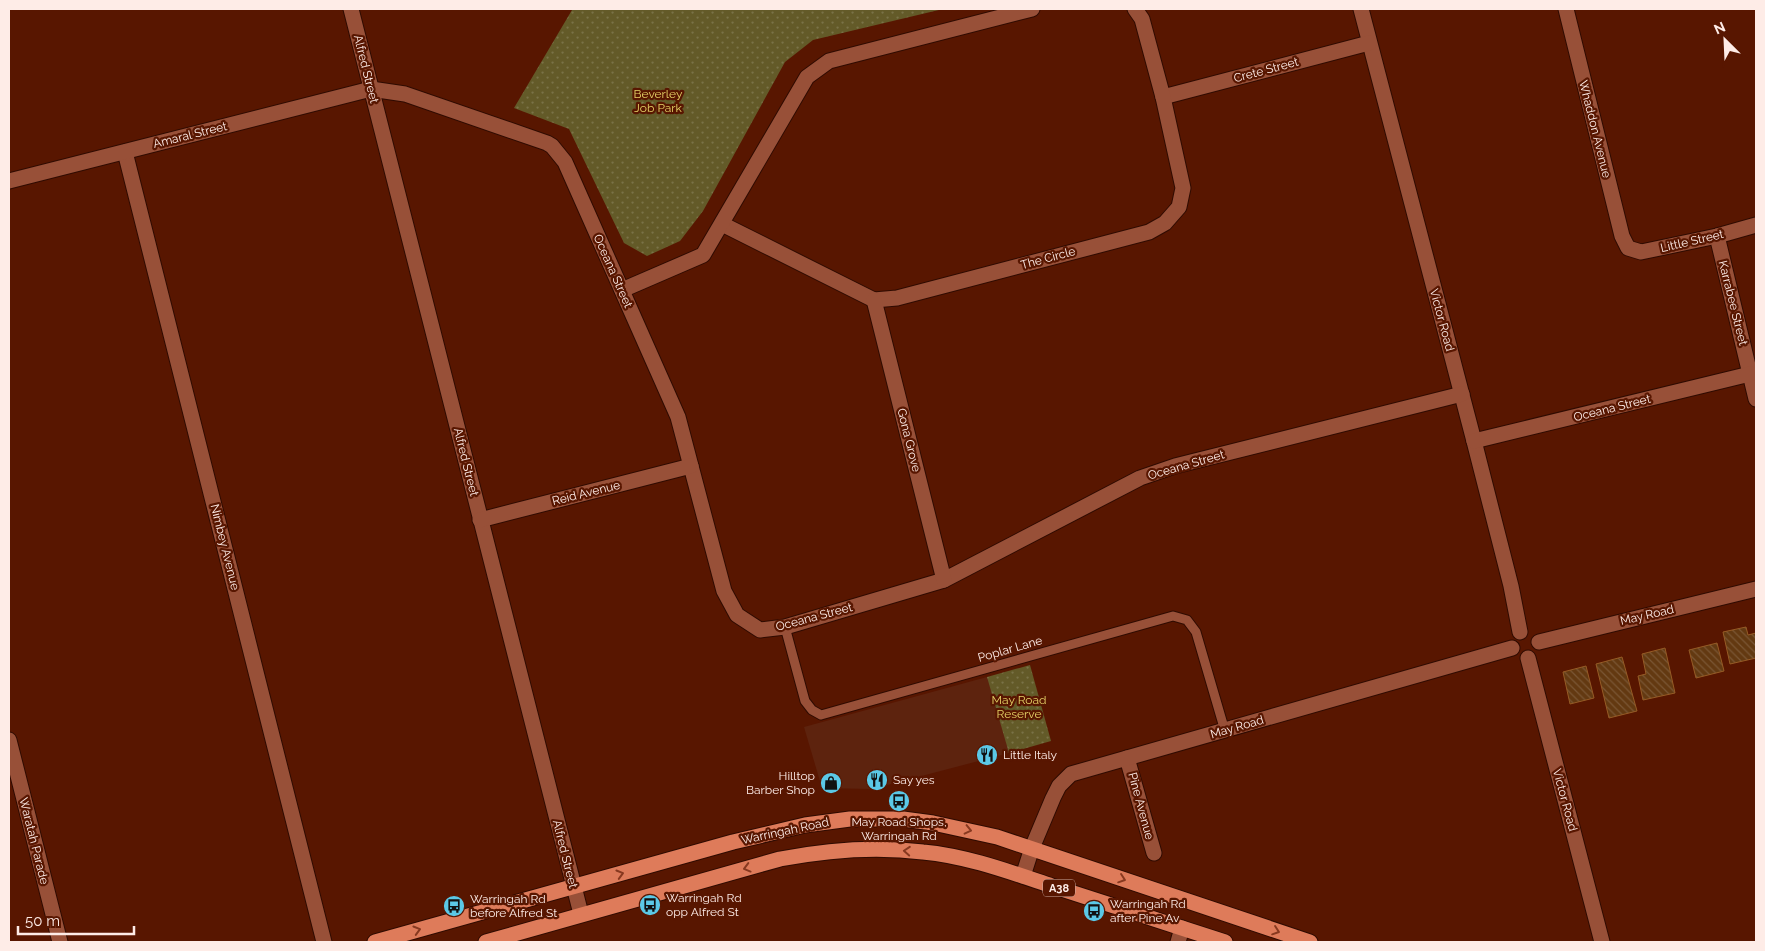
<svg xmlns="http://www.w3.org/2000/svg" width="1765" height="951" viewBox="0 0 1765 951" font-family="Raleway,sans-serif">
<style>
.built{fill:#5d230e}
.park{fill:url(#park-dots)}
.building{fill:url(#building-back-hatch);stroke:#965b25}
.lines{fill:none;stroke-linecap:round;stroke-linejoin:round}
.service-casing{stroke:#2f0b01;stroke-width:11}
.minor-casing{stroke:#2f0b01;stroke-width:17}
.trunk-casing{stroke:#2f0b01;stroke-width:17}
.service{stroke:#985038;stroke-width:9}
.minor{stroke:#985038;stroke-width:15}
.trunk{stroke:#de7b5a;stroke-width:15}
.oneway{stroke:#873920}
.labels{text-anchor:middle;stroke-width:4.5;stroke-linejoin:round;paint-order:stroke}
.shield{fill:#581600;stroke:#ccaca2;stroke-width:1}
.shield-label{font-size:11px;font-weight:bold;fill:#feece7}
.street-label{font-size:12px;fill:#feece7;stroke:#581600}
.park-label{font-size:12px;fill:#e5d267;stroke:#581600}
.poi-label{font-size:12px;fill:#feece7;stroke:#581600;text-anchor:start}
</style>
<defs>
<pattern id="park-dots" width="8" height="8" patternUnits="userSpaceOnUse" patternTransform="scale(1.25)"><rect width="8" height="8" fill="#635a28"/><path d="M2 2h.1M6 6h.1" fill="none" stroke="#7a7247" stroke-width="1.8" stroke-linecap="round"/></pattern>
<pattern id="building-back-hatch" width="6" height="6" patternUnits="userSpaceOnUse" patternTransform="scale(1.25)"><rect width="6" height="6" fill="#633911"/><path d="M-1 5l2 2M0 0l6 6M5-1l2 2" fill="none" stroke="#7a5634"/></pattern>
</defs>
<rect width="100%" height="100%" fill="#581600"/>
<path class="built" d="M987 677 991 680 1009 753 872 789 822 788 804 727Z"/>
<g class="park">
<path d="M577 9H943L813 40 785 62 703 211 680 241 647 256 624 243 569 129 514 108 572 10Z"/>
<path d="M1030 665 1051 741 1009 753 987 677Z"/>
</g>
<g class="building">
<path d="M1746 627 1748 635 1756 633V658L1730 664 1723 632Z"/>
<path d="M1717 643 1724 671 1696 678 1689 650Z"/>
<path d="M1665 648 1675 693 1643 700 1638 676 1646 674 1642 654Z"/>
<path d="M1622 657 1637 711 1609 718 1596 664Z"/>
<path d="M1586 666 1594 698 1570 704 1563 672Z"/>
</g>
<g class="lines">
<g class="service-casing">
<path id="service" d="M785 627 805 701 812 710 821 715 1173 616 1187 620 1196 632 1225 731"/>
</g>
<g class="minor-casing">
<g id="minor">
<path d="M351 9 581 914"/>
<path d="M1361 9 1474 441 1511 586 1520 632"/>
<path d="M1566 9 1622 236 1628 248 1641 252 1717 236 1756 225"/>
<path d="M1163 97 1369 43"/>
<path d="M125 152 324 942"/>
<path d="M9 181 371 89 405 94 547 143 552 146 565 162 678 417 724 591 737 615 760 630 785 627 944 580 1140 478 1175 466 1462 394"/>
<path d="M722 224 874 300 897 298 1149 232 1165 223 1179 207 1183 188 1163 97 1142 19 1135 9"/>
<path d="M1717 236 1756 399"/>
<path d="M622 290 703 255 807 77 829 61 1032 9"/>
<path d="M874 300 944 580"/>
<path d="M1474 441 1750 374"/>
<path d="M480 520 691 466"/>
<path d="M1539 642 1756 589"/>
<path d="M1528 658 1602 942"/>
<path d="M9 740 60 942"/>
<path d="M1127 758 1154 853"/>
<path d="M1023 876 1032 848 1053 798 1059 786 1071 774 1512 648"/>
<path d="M1178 942 1182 928"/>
</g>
</g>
<g class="trunk-casing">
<g id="trunk">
<path d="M375 942 733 842 805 825 850 819H903L933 823 997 837 1310 942"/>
<path d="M486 942 780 859C827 850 875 846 923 852 967 856 1010 872 1052 886 1109 904 1167 923 1225 942"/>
</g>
</g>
<use href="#service" class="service"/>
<use href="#minor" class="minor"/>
<use href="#trunk" class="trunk"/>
</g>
<defs><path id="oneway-chevron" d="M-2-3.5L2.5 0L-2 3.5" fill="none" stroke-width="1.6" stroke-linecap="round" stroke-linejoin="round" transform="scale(1.25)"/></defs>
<g class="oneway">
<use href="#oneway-chevron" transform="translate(968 830) rotate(13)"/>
<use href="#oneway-chevron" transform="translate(907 851) rotate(-176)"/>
<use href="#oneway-chevron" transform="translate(747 868) rotate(165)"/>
<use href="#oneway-chevron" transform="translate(620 874) rotate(-16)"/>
<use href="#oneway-chevron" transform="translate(1122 879) rotate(19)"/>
<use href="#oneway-chevron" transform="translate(417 930) rotate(-16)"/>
<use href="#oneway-chevron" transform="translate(1276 931) rotate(19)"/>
</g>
<defs>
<g id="restaurant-disc" transform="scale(1.125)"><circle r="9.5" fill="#5bc8e6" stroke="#581600"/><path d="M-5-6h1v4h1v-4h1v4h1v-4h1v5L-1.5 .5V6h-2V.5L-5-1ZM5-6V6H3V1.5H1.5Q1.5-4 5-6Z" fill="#111"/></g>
<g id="shop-disc" transform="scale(1.125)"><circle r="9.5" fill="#5bc8e6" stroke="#581600"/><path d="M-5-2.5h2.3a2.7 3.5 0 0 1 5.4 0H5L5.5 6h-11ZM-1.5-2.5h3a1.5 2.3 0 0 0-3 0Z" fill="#111"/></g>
<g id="bus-disc" transform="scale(1.125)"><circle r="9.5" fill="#5bc8e6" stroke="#581600"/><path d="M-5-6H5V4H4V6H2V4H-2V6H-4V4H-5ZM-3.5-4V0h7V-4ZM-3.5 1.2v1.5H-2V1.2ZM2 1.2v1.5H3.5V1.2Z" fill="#111"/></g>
</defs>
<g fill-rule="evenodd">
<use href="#restaurant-disc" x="987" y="755"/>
<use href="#restaurant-disc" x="877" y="780"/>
<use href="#shop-disc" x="831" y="783"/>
<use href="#bus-disc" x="899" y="801"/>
<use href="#bus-disc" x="650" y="905"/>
<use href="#bus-disc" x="454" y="906"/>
<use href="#bus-disc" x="1094" y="911"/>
</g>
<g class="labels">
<rect class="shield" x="1043" y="879.5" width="32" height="17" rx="4"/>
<g class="shield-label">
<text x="1059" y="892">A38</text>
</g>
<g class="street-label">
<text transform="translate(366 69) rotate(76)" y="4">Alfred Street</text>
<text transform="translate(1266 70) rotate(-15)" y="4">Crete Street</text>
<text transform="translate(1595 129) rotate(76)" y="4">Whaddon Avenue</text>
<text transform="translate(190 135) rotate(-14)" y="4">Amaral Street</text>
<text transform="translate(1692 241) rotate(-13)" y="4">Little Street</text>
<text transform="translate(1048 258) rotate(-15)" y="4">The Circle</text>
<text transform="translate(613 271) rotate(66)" y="4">Oceana Street</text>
<text transform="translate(1733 303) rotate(76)" y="4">Karrabee Street</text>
<text transform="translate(1442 320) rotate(75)" y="4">Victor Road</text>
<text transform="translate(1612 408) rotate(-14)" y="4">Oceana Street</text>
<text transform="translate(909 440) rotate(76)" y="4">Gona Grove</text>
<text transform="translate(466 462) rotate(76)" y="4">Alfred Street</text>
<text transform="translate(1186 465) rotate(-16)" y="4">Oceana Street</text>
<text transform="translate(586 493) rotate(-14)" y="4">Reid Avenue</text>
<text transform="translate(225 547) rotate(76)" y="4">Nimbey Avenue</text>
<text transform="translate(1647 615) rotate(-13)" y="4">May Road</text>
<text transform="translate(814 617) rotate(-15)" y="4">Oceana Street</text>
<text transform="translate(1010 649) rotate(-16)" y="4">Poplar Lane</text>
<text transform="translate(1237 727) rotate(-16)" y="4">May Road</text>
<text transform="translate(1565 800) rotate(75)" y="4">Victor Road</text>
<text transform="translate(1141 806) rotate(75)" y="4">Pine Avenue</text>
<text transform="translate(785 831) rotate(-12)" y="4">Warringah Road</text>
<text transform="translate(34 841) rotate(76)" y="4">Waratah Parade</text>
<text transform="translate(565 854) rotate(76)" y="4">Alfred Street</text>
</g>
<g class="park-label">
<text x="658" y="98">Beverley<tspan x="658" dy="14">Job Park</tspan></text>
<text x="1019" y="704">May Road<tspan x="1019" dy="14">Reserve</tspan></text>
</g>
<g class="poi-label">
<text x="1003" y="759">Little Italy</text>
<text x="815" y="780" text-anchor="end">Hilltop<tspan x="815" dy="14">Barber Shop</tspan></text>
<text x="893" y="784">Say yes</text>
<text x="899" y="826" text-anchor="middle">May Road Shops,<tspan x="899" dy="14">Warringah Rd</tspan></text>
<text x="666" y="902">Warringah Rd<tspan x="666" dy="14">opp Alfred St</tspan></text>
<text x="470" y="903">Warringah Rd<tspan x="470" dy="14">before Alfred St</tspan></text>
<text x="1110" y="908">Warringah Rd<tspan x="1110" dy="14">after Pine Av</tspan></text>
</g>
</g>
<rect width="1765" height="951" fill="none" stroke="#feece7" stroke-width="20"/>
<g transform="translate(1725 40) rotate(336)" stroke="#581600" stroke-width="4" paint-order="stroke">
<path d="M0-4L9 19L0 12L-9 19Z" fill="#feece7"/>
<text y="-8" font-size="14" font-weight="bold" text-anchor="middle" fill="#feece7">N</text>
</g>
<path d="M18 926v8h116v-8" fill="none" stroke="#feece7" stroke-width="2.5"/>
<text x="25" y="926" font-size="15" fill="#feece7" stroke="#581600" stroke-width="4" paint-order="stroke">50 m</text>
</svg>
